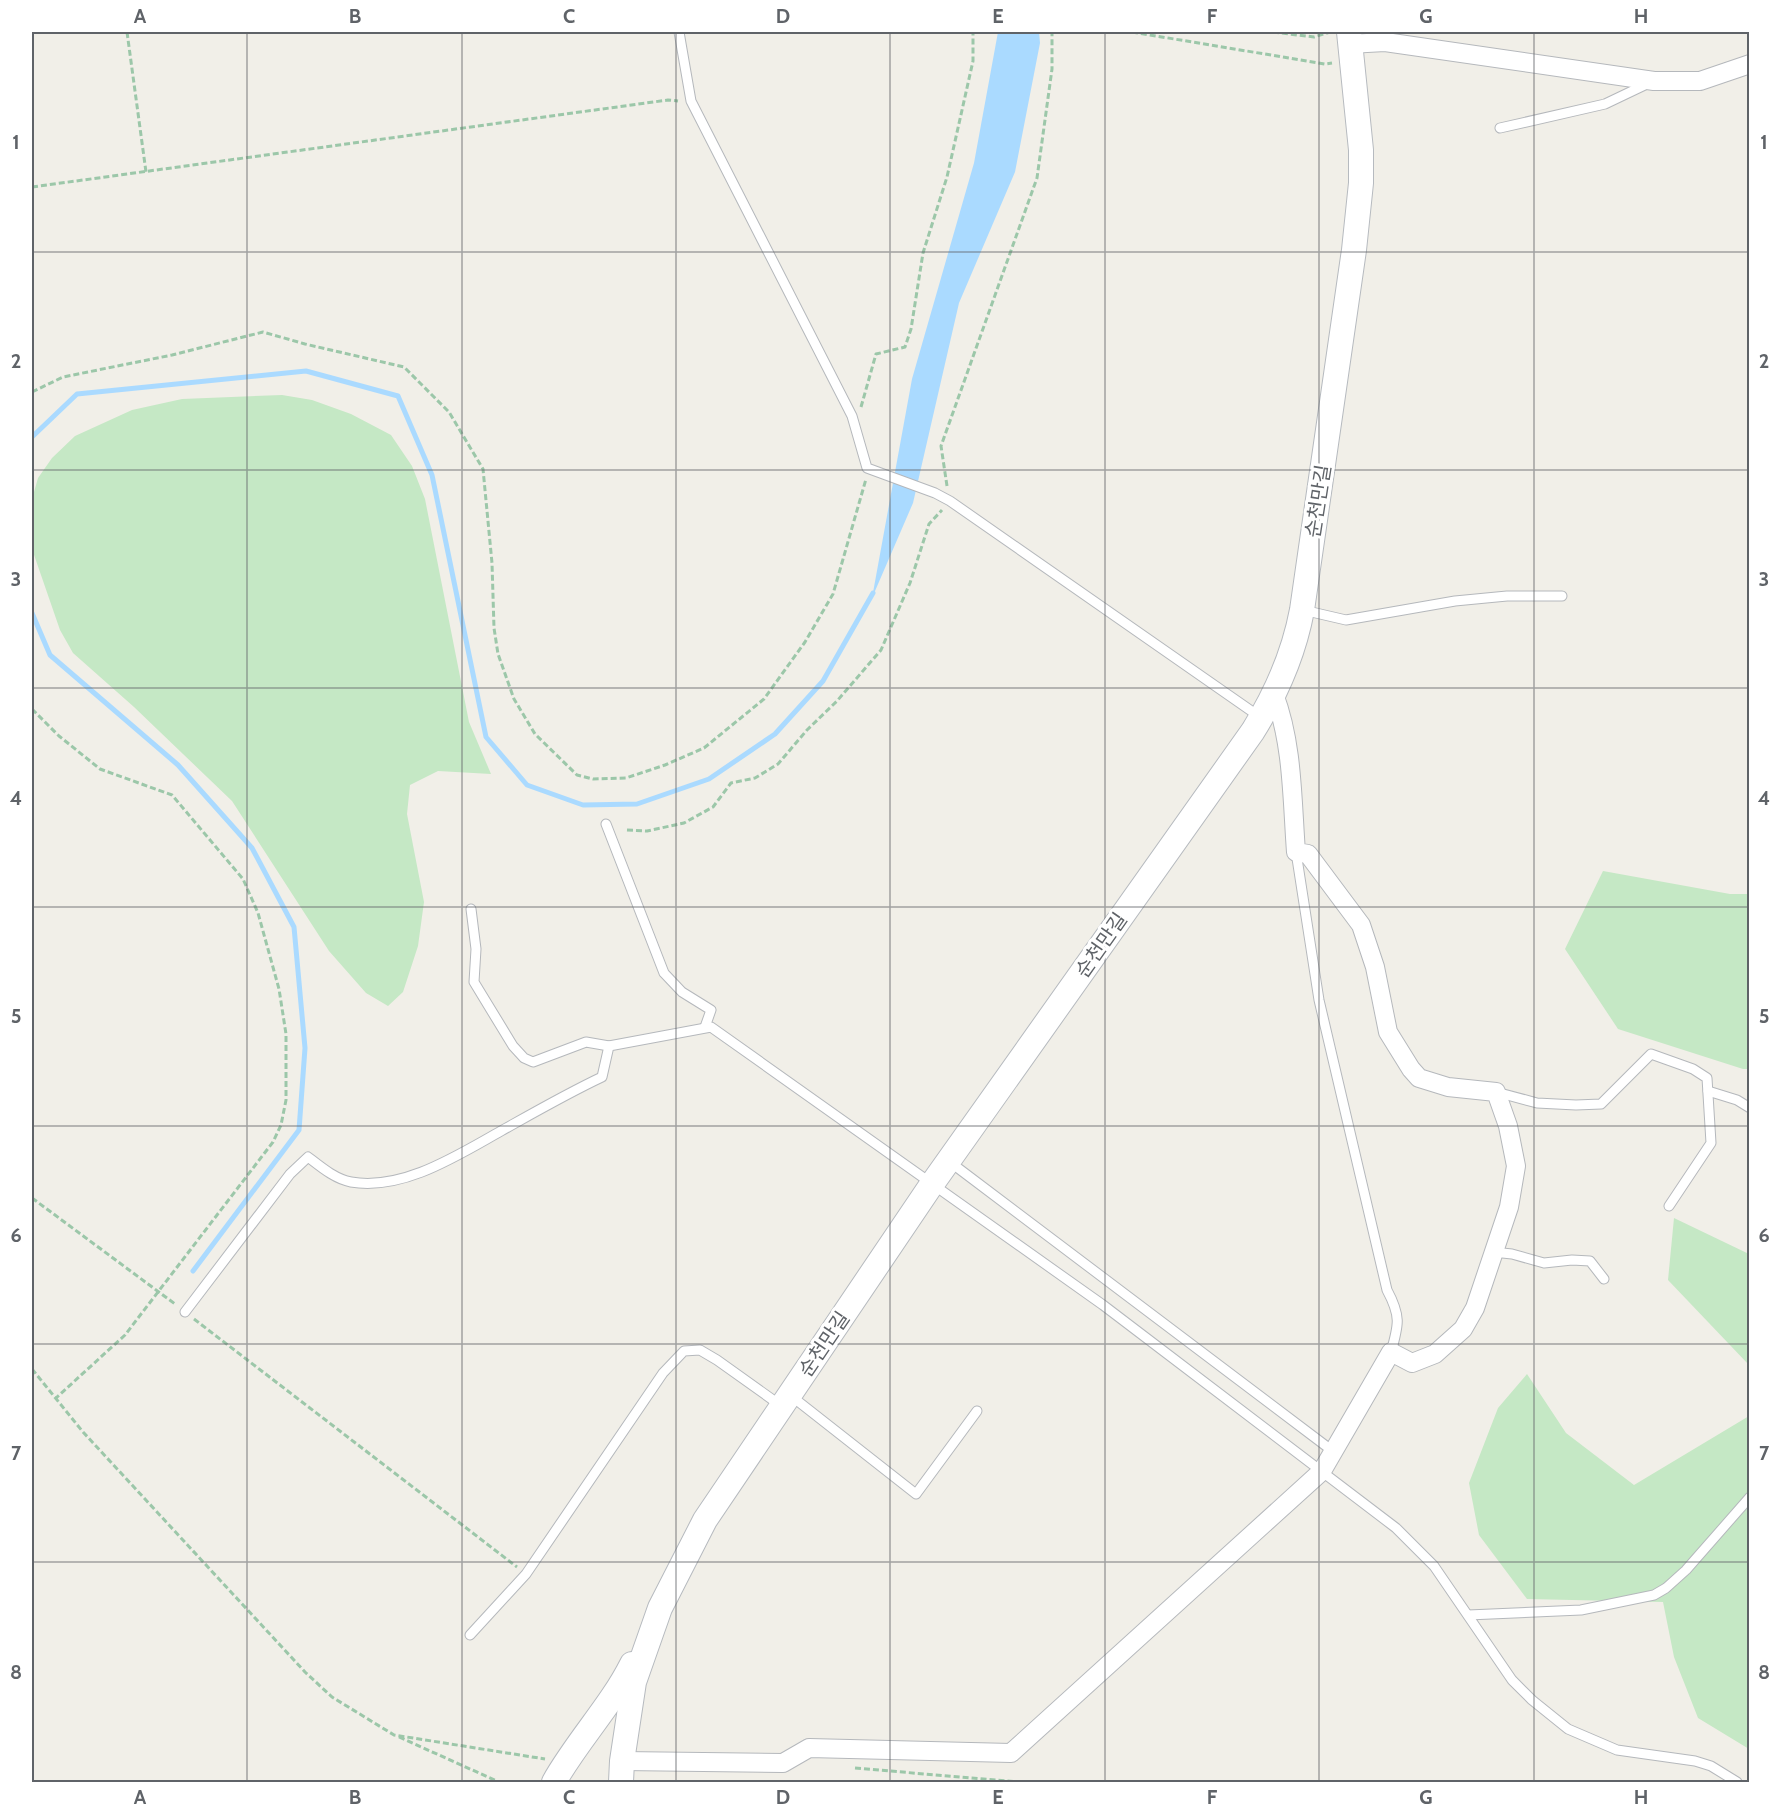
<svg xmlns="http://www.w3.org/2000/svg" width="1781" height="1814" viewBox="0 0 1781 1814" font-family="Cabin,'Noto Sans KR',sans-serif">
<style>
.green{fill:#c5e8c5}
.water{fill:#aadaff}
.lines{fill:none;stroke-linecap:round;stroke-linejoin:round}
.stream{stroke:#aadaff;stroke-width:5}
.lane-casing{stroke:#b5b8bc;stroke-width:11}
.street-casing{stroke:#b5b8bc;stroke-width:20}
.secondary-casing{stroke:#b6babf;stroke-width:26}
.path{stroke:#9cc7a9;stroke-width:3;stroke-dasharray:6 3;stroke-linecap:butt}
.lane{stroke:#fff;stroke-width:9}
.street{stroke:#fff;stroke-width:18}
.secondary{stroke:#fff;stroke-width:24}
.grid{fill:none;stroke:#5f6368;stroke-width:1.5;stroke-opacity:0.55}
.labels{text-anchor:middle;stroke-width:6;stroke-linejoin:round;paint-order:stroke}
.street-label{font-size:20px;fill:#5f6368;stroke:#fff}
.neatline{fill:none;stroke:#5f6368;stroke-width:2}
.grid-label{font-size:20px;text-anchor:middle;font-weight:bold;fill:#5f6368}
</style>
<rect width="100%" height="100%" fill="#f1efe8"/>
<g class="green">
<path d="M282 395 312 400 351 414 391 435 412 466 425 499 469 722 491 774 438 771 410 785 407 814 424 902 418 946 403 992 388 1006 366 993 329 951 232 801 134 707 73 653 60 630 32 549V499L38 478 52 458 75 436 132 410 182 399Z"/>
<path d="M1603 871 1730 894H1749V1069H1743L1618 1029 1565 949Z"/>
<path d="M1674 1218 1749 1254V1365L1668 1280Z"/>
<path d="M1527 1374 1566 1433 1634 1485 1749 1416V1749L1698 1718 1674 1657 1663 1602 1527 1599 1479 1535 1469 1483 1498 1408Z"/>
</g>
<path class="water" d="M998 32H1039L1040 43 1015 172 959 303 913 503 872 598 912 379 974 163Z"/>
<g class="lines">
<g class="stream">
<path d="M32 437 77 394 306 371 398 396 432 475 486 737 527 785 583 805 637 804 709 779 775 734 823 681 873 593"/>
<path d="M32 613 50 655 178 765 252 848 294 927 305 1048 299 1130 193 1271"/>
</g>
<g class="lane-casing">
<g id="lane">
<path d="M679 32 691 101 852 416 867 468 935 493 950 501 1260 717"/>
<path d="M1500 128 1605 104 1649 83"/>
<path d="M1303 610 1346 620 1455 601 1507 596H1562"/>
<path d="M606 824 664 973 682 992 711 1010 705 1027"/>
<path d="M1296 852 1319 1000 1387 1290C1401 1316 1399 1324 1391 1352"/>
<path d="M471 909 476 949 474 982 513 1046 524 1058 533 1062 586 1042 609 1046"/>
<path d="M1708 1091 1737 1100 1750 1108"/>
<path d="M1496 1092 1537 1103 1576 1105 1601 1104 1651 1054 1693 1069 1707 1078 1711 1143 1669 1206"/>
<path d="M950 1162 1334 1452"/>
<path d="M1493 1252 1512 1254 1544 1263 1572 1260 1590 1261 1604 1279"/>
<path d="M185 1312 290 1174 308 1157C321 1167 335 1179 351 1182 403 1191 458 1155 501 1131 535 1112 568 1093 602 1077L609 1046 711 1027 1103 1305 1396 1528 1434 1566 1512 1680 1532 1700 1568 1729 1617 1750 1695 1761 1711 1766 1737 1782"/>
<path d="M790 1395 916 1494 977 1411"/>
<path d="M1468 1615 1581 1610 1654 1595 1666 1588 1686 1570 1750 1497"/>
<path d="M470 1635 526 1574 663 1373 684 1351 700 1350 717 1360 780 1405"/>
</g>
</g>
<g class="street-casing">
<g id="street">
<path d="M1349 44 1385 42 1654 81H1700L1750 64"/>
<path d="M622 1761 783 1763 809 1748 1011 1753 1322 1471 1391 1352 1412 1363 1435 1354 1463 1329 1475 1308 1509 1207 1516 1166 1508 1126 1496 1092 1448 1087 1419 1078 1411 1069 1388 1032 1375 967 1361 925 1308 854 1296 852C1292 799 1293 744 1274 694"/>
</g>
</g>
<g class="secondary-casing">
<g id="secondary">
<path d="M554 1782C577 1741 611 1706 632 1664"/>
<path d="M621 1782 622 1761 634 1682 660 1608 705 1520 932 1184 1253 731C1276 694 1294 653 1302 610L1354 250 1361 183V150L1349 32"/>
</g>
</g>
<g class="path">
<path d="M127 32 146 172"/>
<path d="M1132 32 1325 64 1332 63"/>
<path d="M1273 32 1314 37 1330 32"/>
<path d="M32 187 668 100 678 101"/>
<path d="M32 392 63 377 172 355 263 332 305 344 404 367 449 412 483 469 492 563 494 628 498 654 514 699 535 734 577 775 593 779 626 778 665 765 704 748 764 699 805 642 833 594 866 479"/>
<path d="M861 407 876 354 905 347 911 329 923 253 947 177 973 61V32"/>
<path d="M947 486 941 446 1037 178 1052 69V32"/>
<path d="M32 709 59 736 100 769 172 795 243 879 258 913 279 989 286 1034V1100L281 1125 273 1142 125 1335 56 1398"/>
<path d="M627 830 647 831 684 823 713 807 731 783 755 778 778 764 807 730 837 701 881 650 910 583 929 524 942 510"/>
<path d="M32 1198 175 1304"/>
<path d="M194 1319 517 1567"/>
<path d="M32 1369 83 1432 305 1672 332 1697 394 1735 545 1759"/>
<path d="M399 1737 499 1782"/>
<path d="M855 1768 1018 1782"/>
</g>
<use href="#lane" class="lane"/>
<use href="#street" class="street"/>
<use href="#secondary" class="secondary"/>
</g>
<path class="grid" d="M247 32V1782M462 32V1782M676 32V1782M890 32V1782M1105 32V1782M1319 32V1782M1534 32V1782M32 252H1750M32 470H1750M32 688H1750M32 907H1750M32 1126H1750M32 1344H1750M32 1562H1750"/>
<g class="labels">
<g class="street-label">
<text transform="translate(1318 501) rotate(-81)" y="7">순천만길</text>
<text transform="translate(1101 945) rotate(-55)" y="7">순천만길</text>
<text transform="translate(824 1344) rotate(-56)" y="7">순천만길</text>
</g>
</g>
<rect width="1781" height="1814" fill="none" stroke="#ffffff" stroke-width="66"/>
<rect x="33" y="33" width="1715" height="1748" class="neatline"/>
<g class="grid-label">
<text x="140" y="23">A</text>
<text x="355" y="23">B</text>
<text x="569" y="23">C</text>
<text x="783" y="23">D</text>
<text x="998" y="23">E</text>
<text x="1212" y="23">F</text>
<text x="1426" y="23">G</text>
<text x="1641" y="23">H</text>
<text x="16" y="149">1</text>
<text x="1764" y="149">1</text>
<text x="16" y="368">2</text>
<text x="1764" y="368">2</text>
<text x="16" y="586">3</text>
<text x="1764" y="586">3</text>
<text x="16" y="805">4</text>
<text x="1764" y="805">4</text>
<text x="16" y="1023">5</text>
<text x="1764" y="1023">5</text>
<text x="16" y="1242">6</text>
<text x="1764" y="1242">6</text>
<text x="16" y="1460">7</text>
<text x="1764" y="1460">7</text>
<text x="16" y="1679">8</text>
<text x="1764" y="1679">8</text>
<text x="140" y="1804">A</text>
<text x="355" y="1804">B</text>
<text x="569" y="1804">C</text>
<text x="783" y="1804">D</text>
<text x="998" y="1804">E</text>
<text x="1212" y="1804">F</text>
<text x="1426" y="1804">G</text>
<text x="1641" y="1804">H</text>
</g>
</svg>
